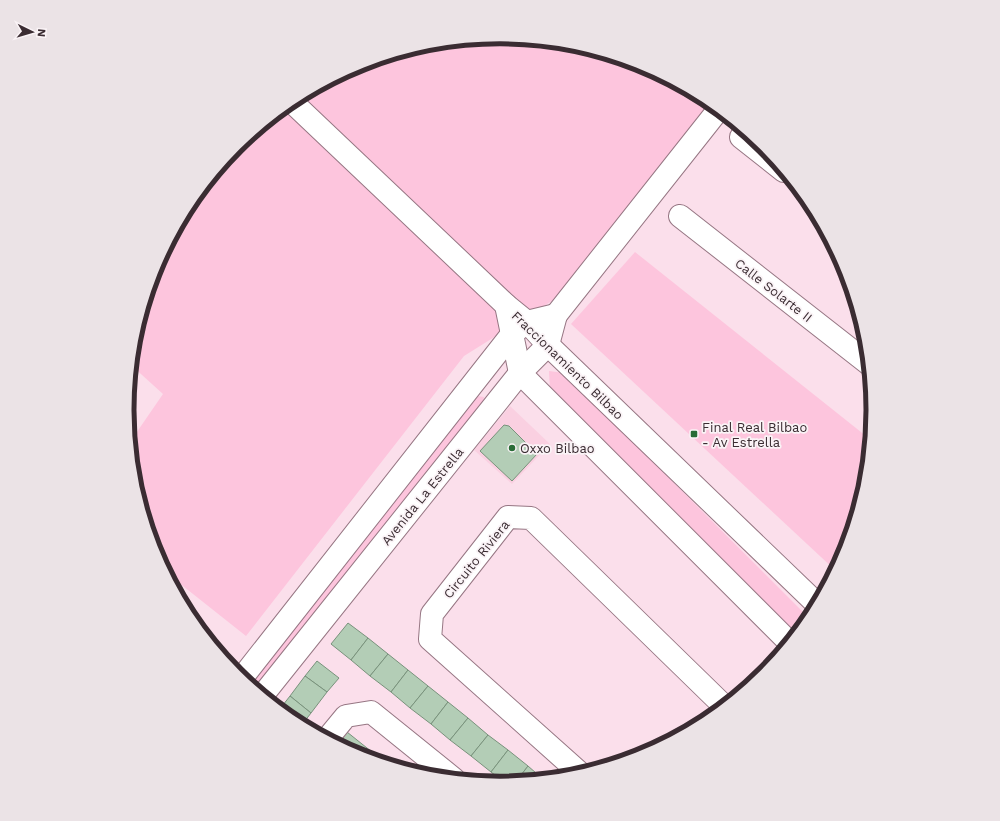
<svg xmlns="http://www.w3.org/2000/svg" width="1000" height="821" viewBox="0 0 1000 821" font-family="'Work Sans',sans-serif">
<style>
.built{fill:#fad0e1}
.green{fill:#fdc5dd}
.building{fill:#b3cdb6;stroke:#79927c}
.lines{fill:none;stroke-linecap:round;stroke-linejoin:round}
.street-casing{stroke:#967683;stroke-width:24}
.secondary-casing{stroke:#967683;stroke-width:24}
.street{stroke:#fff;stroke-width:22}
.secondary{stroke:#fff;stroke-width:22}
.poi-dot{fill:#296c37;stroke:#faf3f6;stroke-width:1.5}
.labels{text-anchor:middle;stroke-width:3.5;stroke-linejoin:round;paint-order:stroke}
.street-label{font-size:13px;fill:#3a2c32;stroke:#faf3f6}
.poi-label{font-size:13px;fill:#3a2c32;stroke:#faf3f6;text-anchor:start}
.rim{fill:none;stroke:#3a2c32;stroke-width:5}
</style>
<rect width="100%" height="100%" fill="#fbdfeb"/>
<path class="built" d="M510 406 550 444 512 484 474 450Z"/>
<g class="green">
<path d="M500 37 573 44 643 66 712 104 555 299 464 356 246 636 164 571 155 553 134 483 130 442 163 394 131 365 134 337 155 267 190 203 236 146 293 100 357 65 427 44Z"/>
<path d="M635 252 871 440 866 484 845 554 836 571 571 324Z"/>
<path d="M549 371 564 373 810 619 797 634 550 391Z"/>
<path d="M477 396 484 397 483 402 256 691 250 686Z"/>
</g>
<g class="building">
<path d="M127 403 134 408 127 418Z"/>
<path d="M504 425 509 426 537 454 512 481 480 451Z"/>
<path d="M348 623 368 638 351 660 331 644Z"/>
<path d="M368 638 388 654 370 676 351 660Z"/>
<path d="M388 654 408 670 391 692 370 676Z"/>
<path d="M317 661 339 678 327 692 305 676Z"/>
<path d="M408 670 428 686 410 708 391 692Z"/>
<path d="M305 676 327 692 311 713 290 696Z"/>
<path d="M428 686 448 702 431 724 410 708Z"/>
<path d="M290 696 311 713 301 726 279 710Z"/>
<path d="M448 702 468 718 450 740 431 724Z"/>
<path d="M468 718 488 735 471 756 450 740Z"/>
<path d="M347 732 367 748 360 757 337 745Z"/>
<path d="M488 735 508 750 491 772 471 756Z"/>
<path d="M367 748 387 763V765L360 757Z"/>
<path d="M508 750 528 766 515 783H505L491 772Z"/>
<path d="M528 766 544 780 515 783Z"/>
</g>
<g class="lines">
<g class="street-casing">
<g id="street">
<path d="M741 137 784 171"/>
<path d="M680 216 869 364"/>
<path d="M556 315 719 109"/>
<path d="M241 679 512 334 527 322 556 315 548 345 520 373 262 696"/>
<path d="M327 739 346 716 371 712 454 779"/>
<path d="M581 774 430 639 432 614 508 517 531 518 725 707"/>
</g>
</g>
<g class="secondary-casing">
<g id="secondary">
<path d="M291 101 506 305"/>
<path d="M790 643 520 373 506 305 527 322 548 345 818 605"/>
</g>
</g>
<use href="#street" class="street"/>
<use href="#secondary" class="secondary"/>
</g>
<g class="poi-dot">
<rect x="690" y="430" width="8" height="8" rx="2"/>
<circle cx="512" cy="448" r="4"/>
</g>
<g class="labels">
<g class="street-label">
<text transform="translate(774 290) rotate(38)" y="5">Calle Solarte II</text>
<text transform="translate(568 365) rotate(44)" y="5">Fraccionamiento Bilbao</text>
<text transform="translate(422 496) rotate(-51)" y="5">Avenida La Estrella</text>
<text transform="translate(476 559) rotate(-51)" y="5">Circuito Riviera</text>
</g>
<g class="poi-label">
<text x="702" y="432">Final Real Bilbao<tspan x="702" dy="15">- Av Estrella</tspan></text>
<text x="520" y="453">Oxxo Bilbao</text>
</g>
</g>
<path d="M0 0H1000V821H0ZM134 410a366 366 0 1 1 732 0a366 366 0 1 1-732 0Z" fill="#ebe3e6" fill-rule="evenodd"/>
<path class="rim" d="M134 410a366 366 0 1 1 732 0a366 366 0 1 1-732 0Z"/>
<g transform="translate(32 32) rotate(95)" stroke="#faf3f6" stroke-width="3" paint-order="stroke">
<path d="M0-3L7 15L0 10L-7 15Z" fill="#3a2c32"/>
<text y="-6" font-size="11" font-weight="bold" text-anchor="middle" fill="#3a2c32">N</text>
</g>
</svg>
